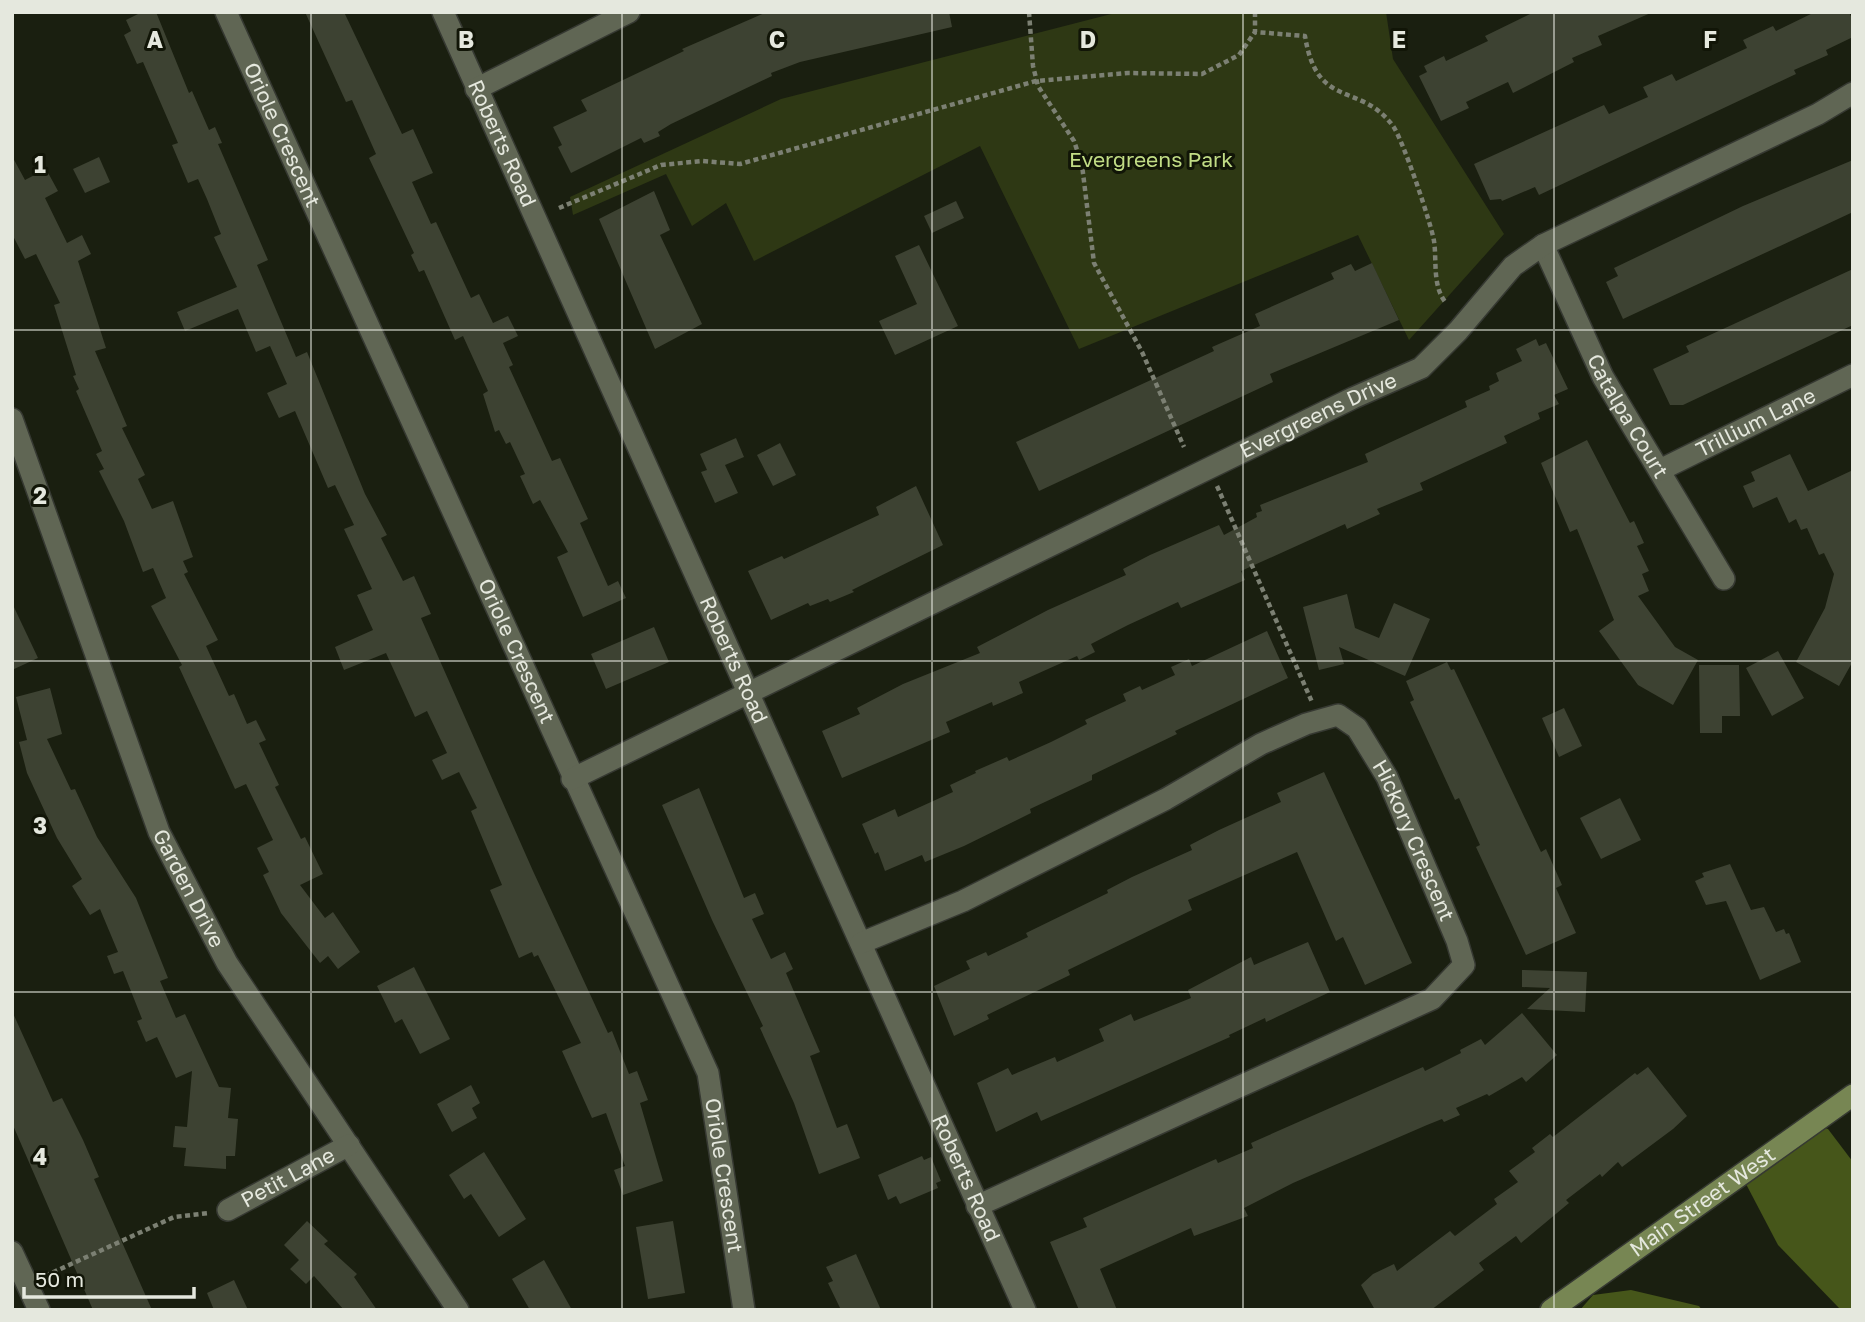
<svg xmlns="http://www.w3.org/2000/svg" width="1865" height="1322" viewBox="0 0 1865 1322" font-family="'Golos Text',sans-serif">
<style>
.green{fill:#2e3814}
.forest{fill:#46561a}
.building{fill:#3d4232}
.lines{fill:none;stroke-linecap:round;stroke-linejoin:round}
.minor-casing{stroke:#363932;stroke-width:24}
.major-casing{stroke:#363932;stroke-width:24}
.path{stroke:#7c8073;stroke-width:4.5;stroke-dasharray:5 3.5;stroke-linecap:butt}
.minor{stroke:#606654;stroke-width:21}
.major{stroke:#778653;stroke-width:21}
.grid{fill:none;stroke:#e5e8de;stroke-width:2;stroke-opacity:0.55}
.labels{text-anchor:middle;stroke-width:6;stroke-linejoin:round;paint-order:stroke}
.street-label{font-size:21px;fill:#e5e8de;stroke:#111507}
.park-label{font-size:21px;fill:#c1dc85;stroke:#111507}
.grid-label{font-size:23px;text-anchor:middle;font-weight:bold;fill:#e5e8de;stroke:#111507;stroke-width:6;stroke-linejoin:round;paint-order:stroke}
</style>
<rect width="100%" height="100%" fill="#1a1f10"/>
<path class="green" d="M1119 12H1386L1393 59 1504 234 1409 340 1358 235 1079 349 980 146 754 261 726 203 692 226 666 174 573 215 570 197 781 99Z"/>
<g class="forest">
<path d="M1815 1125 1828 1129 1853 1162V1310H1841L1778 1245 1746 1184Z"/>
<path d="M1631 1290 1699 1306 1702 1310H1580L1593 1295Z"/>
</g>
<g class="building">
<path d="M142 12H156L189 93 192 91 209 130 215 127 222 143 218 144 268 260 257 265 296 357 307 352 365 494 387 535 381 538 403 581 414 576 431 614 421 618 533 871 608 1033 612 1031 629 1074 637 1071 648 1100 640 1103 663 1181 623 1195 614 1170 625 1166 606 1113 592 1118 562 1051 581 1043 538 955 534 957 532 952 519 958 490 890 502 885 471 811 477 808 459 772 442 780 432 760 447 753 427 711 415 717 386 653 344 670 335 647 373 630 357 595 372 589 344 529 354 525 335 485 328 488 295 411 279 418 267 393 287 384 270 346 256 352 238 309 185 331 177 312 237 287 214 237 221 234 207 199 198 179 188 183 172 145 178 143 143 62 137 64 124 35 131 31 126 20Z"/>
<path d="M305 12H344L402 134 413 129 433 173 412 182 431 224 436 222 471 298 479 294 493 323 508 316 518 336 503 343 513 365 509 367 552 461 560 458 588 519 580 523 608 586 618 581 626 598 583 617 557 557 568 552 540 500 533 504 520 476 525 474 510 442 506 444 499 430 495 432 483 394 488 391 463 336 455 340 424 270 419 272 411 255 414 253 369 158 376 154 352 100 346 102Z"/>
<path d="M767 12H949L952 27 800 62 771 73 772 76 671 124 658 132 660 136 644 143 641 138 571 173 558 147 562 145 553 127 587 111 581 100 684 51 682 49Z"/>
<path d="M1534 12H1653L1598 36 1602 45 1572 58 1574 62 1513 93 1508 82 1466 102 1469 108 1441 121 1419 76 1427 72 1424 66 1444 56 1446 61 1488 41 1485 36Z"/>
<path d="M1815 12H1849L1853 21V37L1826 50 1828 55 1794 70 1796 74 1539 195 1535 187 1502 201 1501 199 1490 200 1474 164 1604 105 1609 114 1648 97 1643 87 1672 74 1676 81 1747 48 1743 40 1773 26 1776 31Z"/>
<path d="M12 156 25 180 46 169 58 191 45 198 67 243 82 235 91 254 78 261 106 348 95 351 127 426 122 428 145 475 138 479 152 509 173 501 193 557 183 561 188 572 184 574 218 640 206 646 229 696 234 694 247 724 256 720 266 740 259 743 279 785 275 787 301 839 305 837 323 874 300 885 325 918 333 912 360 952 338 969 328 956 320 963 281 913 263 875 269 872 257 848 273 840 246 784 235 789 179 667 182 665 151 606 166 598 153 568 143 572 124 521 99 471 104 469 96 454 102 451 76 391 79 389 73 376 76 375 54 305 60 303 36 254 25 259 12 234Z"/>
<path d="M99 157 110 182 85 193 73 169Z"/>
<path d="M1853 160V212L1623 319 1606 282 1618 276 1614 268 1743 206Z"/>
<path d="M654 191 670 230 660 235 702 324 655 349 599 219Z"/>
<path d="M956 201 964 218 932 233 924 216Z"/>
<path d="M919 245 958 326 895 355 879 321 917 304 895 256Z"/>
<path d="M1372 263 1399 320 1270 374 1273 382 1039 491 1016 442 1214 351 1212 347 1260 326 1255 314 1334 279 1331 273 1351 264 1355 271Z"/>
<path d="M1853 269V325L1683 405H1670L1653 369 1689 352 1686 346Z"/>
<path d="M1536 339 1539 346 1546 343 1568 389 1554 395 1559 404 1538 413 1540 419 1504 436 1507 443 1420 483 1423 490 1377 509 1380 514 1347 529 1345 524 1241 571 1245 580 1181 608 1178 602 1128 625 1091 644 1095 652 1079 660 1077 656 1019 682 1023 693 993 706 992 702 946 722 950 732 842 778 822 731 860 714 857 708 903 684 980 653 977 647 1048 610 1126 575 1123 569 1150 555 1219 525 1224 535 1257 517 1256 513 1262 511 1260 505 1368 462 1365 454 1467 407 1465 401 1490 390 1489 386 1499 381 1496 373 1522 361 1516 349Z"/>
<path d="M736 438 744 457 725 465 738 493 715 503 701 472 707 470 700 454Z"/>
<path d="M1587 440 1630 523 1634 521 1644 543 1637 546 1649 571 1642 574 1649 591 1638 596 1675 647 1698 660 1673 705 1638 685 1599 631 1614 620 1577 529 1570 532 1541 463Z"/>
<path d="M780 443 796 475 773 486 757 455Z"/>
<path d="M1790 454 1808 491 1853 470V661L1839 686 1796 662 1825 608 1834 574 1824 553 1819 555 1807 528 1801 530 1796 519 1789 523 1777 497 1753 508 1743 486 1755 481 1751 472Z"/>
<path d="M916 486 943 545 852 590 854 592 830 602 828 599 810 606 808 603 771 620 748 571 782 556 784 559 879 515 876 507Z"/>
<path d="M1347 594 1355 628 1379 638 1394 603 1430 619 1405 676 1339 647 1344 664 1319 670 1303 607Z"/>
<path d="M12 603 38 658 12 670Z"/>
<path d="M654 627 669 662 606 689 591 654Z"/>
<path d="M1267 631 1288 678 1175 731 1177 734 1092 775V780L1030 809 1031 813 964 846 925 862 922 855 885 871 878 852 875 854 862 824 895 809 898 817 953 792 950 785 976 773 975 771 1007 757 1009 761 1051 742 1087 724 1085 720 1126 701 1123 694 1140 686 1142 690 1175 675 1171 667 1189 659 1192 666Z"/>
<path d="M1778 651 1804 698 1772 716 1746 668Z"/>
<path d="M1447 662 1451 670 1454 669 1541 852 1546 849 1562 885 1556 888 1576 933 1526 955 1476 847 1480 845 1459 798 1455 800 1410 702 1414 700 1406 681Z"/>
<path d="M1699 665H1739L1740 716H1722V733H1700Z"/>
<path d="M50 688 62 734 47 739 71 790 75 789 97 837 136 898 168 978 160 981 176 1018 185 1014 219 1087 231 1088 228 1118 238 1119 235 1156H226V1169L184 1166 186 1148 173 1147 175 1126 187 1127 192 1071 176 1078 157 1037 146 1042 137 1021 142 1019 123 971 114 974 107 956 118 952 100 909 90 915 72 886 82 879 57 838 27 773 19 742 27 740 16 697Z"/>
<path d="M1564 708 1582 746 1559 757 1542 718Z"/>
<path d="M1324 772 1412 963 1365 985 1343 937 1336 941 1297 852 1188 900 1192 910 1068 970 1070 975 987 1015 989 1019 954 1036 934 986 970 969 966 961 986 952 988 956 1028 937 1026 933 1108 893 1107 890 1132 877 1192 850 1190 845 1219 830 1281 802 1277 793Z"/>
<path d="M699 788 744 898 755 893 764 914 752 919 771 959 785 952 793 969 786 973 820 1052 810 1056 837 1128 847 1124 860 1158 819 1174 794 1103 760 1028 763 1026 712 920 662 805Z"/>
<path d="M1620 798 1641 840 1601 859 1580 818Z"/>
<path d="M1730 864 1751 910 1764 907 1776 932 1784 929 1786 934 1789 933 1801 962 1760 980 1726 901 1706 905 1695 881 1704 877 1702 873Z"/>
<path d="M1308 942 1330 992 1266 1022 1265 1018 1229 1035 1230 1037 1041 1121 1037 1112 996 1132 977 1083 1008 1068 1012 1075 1055 1057 1057 1062 1104 1041 1099 1029 1131 1014 1134 1021 1191 998 1188 990 1251 957 1254 965Z"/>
<path d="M414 967 450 1039 420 1054 402 1019 395 1023 377 986Z"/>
<path d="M1522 970 1587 972 1585 1012 1527 1009 1550 988 1522 987Z"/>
<path d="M12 1011 53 1102 62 1098 83 1140 99 1177 94 1179 152 1310H93L12 1123Z"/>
<path d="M1522 1013 1557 1055 1526 1082 1522 1077 1489 1096 1487 1094 1456 1108 1460 1115 1444 1122 1442 1119 1427 1125 1293 1183 1244 1208 1248 1216 1194 1236 1191 1228 1100 1269 1117 1310H1079L1050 1242 1087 1227 1083 1218 1216 1159 1218 1163 1253 1148 1251 1143 1423 1067 1425 1071 1461 1053 1460 1050 1481 1039 1485 1045Z"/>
<path d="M1648 1067 1687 1116 1673 1129 1622 1167 1618 1162 1602 1177 1600 1174 1566 1200 1569 1203 1521 1243 1516 1236 1479 1263 1484 1270 1431 1310H1375L1361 1285 1373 1274 1394 1264 1397 1271 1450 1231 1455 1236 1497 1204 1494 1199 1518 1182 1509 1171 1535 1152 1532 1148 1550 1134 1553 1137 1635 1073 1637 1075Z"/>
<path d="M471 1085 480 1103 472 1108 477 1118 452 1132 437 1104Z"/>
<path d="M484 1152 526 1219 499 1237 471 1194 464 1199 449 1175Z"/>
<path d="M922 1156 924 1160 931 1157 941 1181 936 1183 938 1188 900 1204 896 1196 888 1200 878 1175Z"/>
<path d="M307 1221 328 1241 324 1244 357 1274 354 1277 377 1310H344L314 1276 306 1284 290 1269 299 1260 284 1245Z"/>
<path d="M673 1221 685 1293 648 1299 636 1227Z"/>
<path d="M856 1254 881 1310H841L828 1283 833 1281 826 1267Z"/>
<path d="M544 1260 572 1310H530L512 1279Z"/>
<path d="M234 1280 248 1310H214L207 1293Z"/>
</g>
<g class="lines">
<g class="minor-casing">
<g id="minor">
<path id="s1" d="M226 12 708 1073 744 1310"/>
<path id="s2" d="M443 12 1025 1310"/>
<path d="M476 89 629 12"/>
<path id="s3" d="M1543 245 1603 377 1724 579"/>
<path id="s4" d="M12 419 159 832 227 963 458 1310"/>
<path id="s5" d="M1660 470 1853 375"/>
<path id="s6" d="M572 779 1353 398 1421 368 1458 331 1513 266 1543 245 1818 114 1853 93"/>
<path id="s7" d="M861 943 963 901 1166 799 1261 744 1306 724 1338 715 1357 728 1387 777 1457 941 1464 965 1432 999 977 1206"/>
<path id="s8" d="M228 1210 349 1145"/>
<path d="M12 1252 39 1310"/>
</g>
</g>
<g class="major-casing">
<g id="major">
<path id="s9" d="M1551 1310 1853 1095"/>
</g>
</g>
<g class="path">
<path d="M1029 12 1033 66 1038 86 1074 141 1082 165 1094 263 1142 352 1184 447"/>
<path d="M1255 12V32L1305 36C1317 111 1360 81 1393 126 1403 140 1431 223 1434 241 1437 261 1432 286 1446 303"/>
<path d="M559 208 661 165 702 161 740 164 1036 81 1128 73 1202 74 1239 55 1255 32"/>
<path d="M1217 486 1312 702"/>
<path d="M45 1276 174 1217 209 1213"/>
</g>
<use href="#minor" class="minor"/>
<use href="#major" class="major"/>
</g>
<path class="grid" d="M311 12V1310M622 12V1310M932 12V1310M1243 12V1310M1554 12V1310M12 330H1853M12 661H1853M12 992H1853"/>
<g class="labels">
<g class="street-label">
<text dy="7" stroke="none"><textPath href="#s1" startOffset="135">Oriole Crescent</textPath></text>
<text dy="7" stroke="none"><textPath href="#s2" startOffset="144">Roberts Road</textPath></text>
<text dy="7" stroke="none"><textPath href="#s3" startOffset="191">Catalpa Court</textPath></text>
<text dy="7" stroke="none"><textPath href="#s6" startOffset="830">Evergreens Drive</textPath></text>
<text dy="7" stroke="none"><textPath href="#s5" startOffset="107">Trillium Lane</textPath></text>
<text dy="7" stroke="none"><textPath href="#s1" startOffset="702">Oriole Crescent</textPath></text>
<text dy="7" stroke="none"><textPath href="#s2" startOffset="710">Roberts Road</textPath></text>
<text dy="7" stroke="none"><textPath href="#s7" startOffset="679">Hickory Crescent</textPath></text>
<text dy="7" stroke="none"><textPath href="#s4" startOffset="502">Garden Drive</textPath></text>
<text dy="7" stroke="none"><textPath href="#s1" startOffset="1269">Oriole Crescent</textPath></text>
<text dy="7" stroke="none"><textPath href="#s8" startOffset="68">Petit Lane</textPath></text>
<text dy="7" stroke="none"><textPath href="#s2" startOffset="1278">Roberts Road</textPath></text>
<text dy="7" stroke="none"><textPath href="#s9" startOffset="186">Main Street West</textPath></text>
</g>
<g class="park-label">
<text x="1151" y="167">Evergreens Park</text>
</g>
</g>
<g class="grid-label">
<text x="155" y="48">A</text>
<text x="466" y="48">B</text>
<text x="777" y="48">C</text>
<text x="1088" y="48">D</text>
<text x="1399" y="48">E</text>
<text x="1710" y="48">F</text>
<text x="40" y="173">1</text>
<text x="40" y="504">2</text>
<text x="40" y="834">3</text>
<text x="40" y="1165">4</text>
</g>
<rect width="1865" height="1322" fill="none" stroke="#e5e8de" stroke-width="28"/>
<path d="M24 1287v10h170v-10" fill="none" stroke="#e5e8de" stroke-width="3.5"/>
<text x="35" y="1287" font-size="21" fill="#e5e8de" stroke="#111507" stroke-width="5" paint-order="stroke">50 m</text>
</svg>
